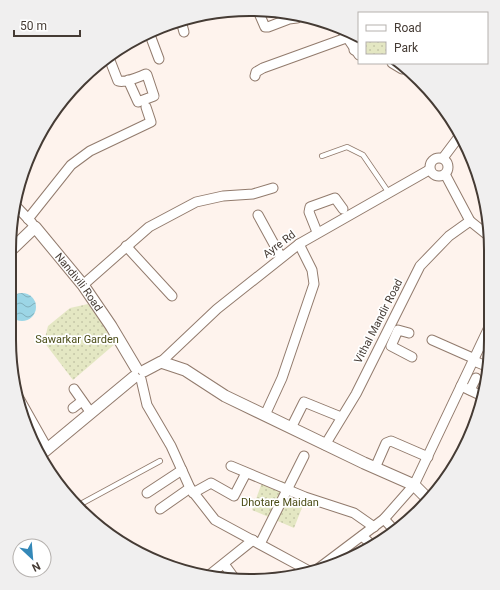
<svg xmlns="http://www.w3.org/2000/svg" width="500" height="590" viewBox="0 0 500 590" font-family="Roboto,sans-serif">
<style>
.park{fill:url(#park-dots)}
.water{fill:url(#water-waves)}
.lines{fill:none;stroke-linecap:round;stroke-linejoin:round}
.service-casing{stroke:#927b6d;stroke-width:6}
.minor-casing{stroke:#927b6d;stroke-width:11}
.tertiary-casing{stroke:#927b6d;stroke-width:13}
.path{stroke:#afa49e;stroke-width:1.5;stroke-dasharray:2 2;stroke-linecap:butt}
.service{stroke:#fff;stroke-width:4.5}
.minor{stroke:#fff;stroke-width:9}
.tertiary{stroke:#fff;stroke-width:11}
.labels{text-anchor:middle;stroke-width:3.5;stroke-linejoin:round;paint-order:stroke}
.street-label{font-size:11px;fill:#453b34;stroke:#fff}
.park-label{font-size:11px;fill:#4c4e18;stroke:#fff}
.rim{fill:none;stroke:#453b34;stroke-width:2}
</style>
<defs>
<pattern id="park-dots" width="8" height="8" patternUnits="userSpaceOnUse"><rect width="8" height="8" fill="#e4e7c3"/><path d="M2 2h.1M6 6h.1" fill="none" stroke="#c5c7a8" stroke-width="1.8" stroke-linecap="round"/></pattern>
<pattern id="water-waves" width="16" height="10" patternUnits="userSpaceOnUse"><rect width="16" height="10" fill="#9cd6e6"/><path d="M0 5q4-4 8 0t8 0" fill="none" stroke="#81afbb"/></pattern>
</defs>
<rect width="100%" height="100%" fill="#fef3ed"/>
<g class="park">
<path d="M88 304 116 343 73 380 44 342 48 326 70 308Z"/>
<path d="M264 477 289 483 307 495 294 528 252 510Z"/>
</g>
<circle class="water" cx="22" cy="307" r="14"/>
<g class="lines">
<g class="service-casing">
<g id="service">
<path d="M322 156 347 147 363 155 389 193"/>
<path d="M77 506 160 461"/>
</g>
</g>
<g class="minor-casing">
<g id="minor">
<path d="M258 11 265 27H268L289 19 297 18"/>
<path d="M181 21 184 32"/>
<path d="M342 30 359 55"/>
<path d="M150 35 159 59"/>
<path d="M354 50 359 37"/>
<path d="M109 58 118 81C126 83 138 77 146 74L147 75 154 96 138 102 128 80"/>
<path d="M392 63 402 69"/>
<path d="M255 76 256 72 263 68 346 38"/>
<circle cx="439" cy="167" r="9"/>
<path d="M443 158 458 138"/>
<path d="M445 174 470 221 490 237"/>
<path d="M15 205 32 223"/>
<path d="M258 215 281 257"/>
<path d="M28 219 71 165 90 151 151 122 146 107"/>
<path d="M317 232 309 212 310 207 335 198 343 209"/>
<path d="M126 246 172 296"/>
<path d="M83 285 149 227 196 202 223 196 253 194 273 188"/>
<path d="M409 333 398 330 391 346 412 357"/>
<path d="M432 340 475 359"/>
<path d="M474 361 486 366"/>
<path d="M161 362 217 309 299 244 429 170"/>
<path d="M141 379 147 405 171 446 190 488 215 520 311 572"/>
<path d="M461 386 480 395"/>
<path d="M74 389 91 413"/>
<path d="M470 390 476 378"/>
<path d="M16 393 47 448"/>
<path d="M73 408 82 401"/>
<path d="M265 415 282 378 314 284 312 270 299 244"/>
<path d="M291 428 304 402 341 417"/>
<path d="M325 445 356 394 420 266 449 236 470 221"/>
<path d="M231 466 305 497 354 513 374 527"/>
<path d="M375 468 386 443 391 441 428 457"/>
<path d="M147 493 182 470"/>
<path d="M193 493 211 483 234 496 246 473"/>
<path d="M160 509 190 488"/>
<path d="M384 519 395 531"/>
<path d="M362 536 373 546"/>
<path d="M260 544 304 456"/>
<path d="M224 564 235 579"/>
<path d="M315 571 384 519 414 485 491 323"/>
<path d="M208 576 253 540"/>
</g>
</g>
<g class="tertiary-casing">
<g id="tertiary">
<path id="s1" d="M10 251 35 227 83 285 111 326 136 368"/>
<path d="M144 371 161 362 185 370 225 396 364 463 414 485 428 499"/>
<path d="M40 455 134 377"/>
</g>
</g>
<path class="path" d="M12 362 14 367 13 371"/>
<use href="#service" class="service"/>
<use href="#minor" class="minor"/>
<use href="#tertiary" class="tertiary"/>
</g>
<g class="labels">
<g class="street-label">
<text transform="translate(279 244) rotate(-37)" y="4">Ayre Rd</text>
<text dy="4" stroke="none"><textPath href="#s1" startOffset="105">Nandivili Road</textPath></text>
<text transform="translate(378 321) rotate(-63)" y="4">Vithal Mandir Road</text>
</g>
<g class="park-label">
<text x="77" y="343">Sawarkar Garden</text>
<text x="280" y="506">Dhotare Maidan</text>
</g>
</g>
<path d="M0 0H500V590H0ZM250 16H250A234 234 0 0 1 484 250V340A234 234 0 0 1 250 574H250A234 234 0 0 1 16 340V250A234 234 0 0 1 250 16Z" fill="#f0efef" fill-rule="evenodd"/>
<path class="rim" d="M250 16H250A234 234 0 0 1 484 250V340A234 234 0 0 1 250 574H250A234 234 0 0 1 16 340V250A234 234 0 0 1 250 16Z"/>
<rect x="358" y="12" width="130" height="52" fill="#ffffff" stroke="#b5b1ae"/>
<rect x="366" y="25" width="20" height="6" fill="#ffffff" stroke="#b5b1ae"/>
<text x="394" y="32" font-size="12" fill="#453b34">Road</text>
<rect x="366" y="42" width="20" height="12" fill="url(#park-dots)" stroke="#b5b1ae"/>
<text x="394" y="52" font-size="12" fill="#453b34">Park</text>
<g transform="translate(32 558) rotate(154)"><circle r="19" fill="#ffffff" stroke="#b5b1ae"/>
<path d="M0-3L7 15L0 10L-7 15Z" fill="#3488b8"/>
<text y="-6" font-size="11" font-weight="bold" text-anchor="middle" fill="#453b34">N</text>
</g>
<path d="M14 30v6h66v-6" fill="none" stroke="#453b34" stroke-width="2"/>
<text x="20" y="30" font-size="12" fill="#453b34" stroke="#ffffff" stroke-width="3" paint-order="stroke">50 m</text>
</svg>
